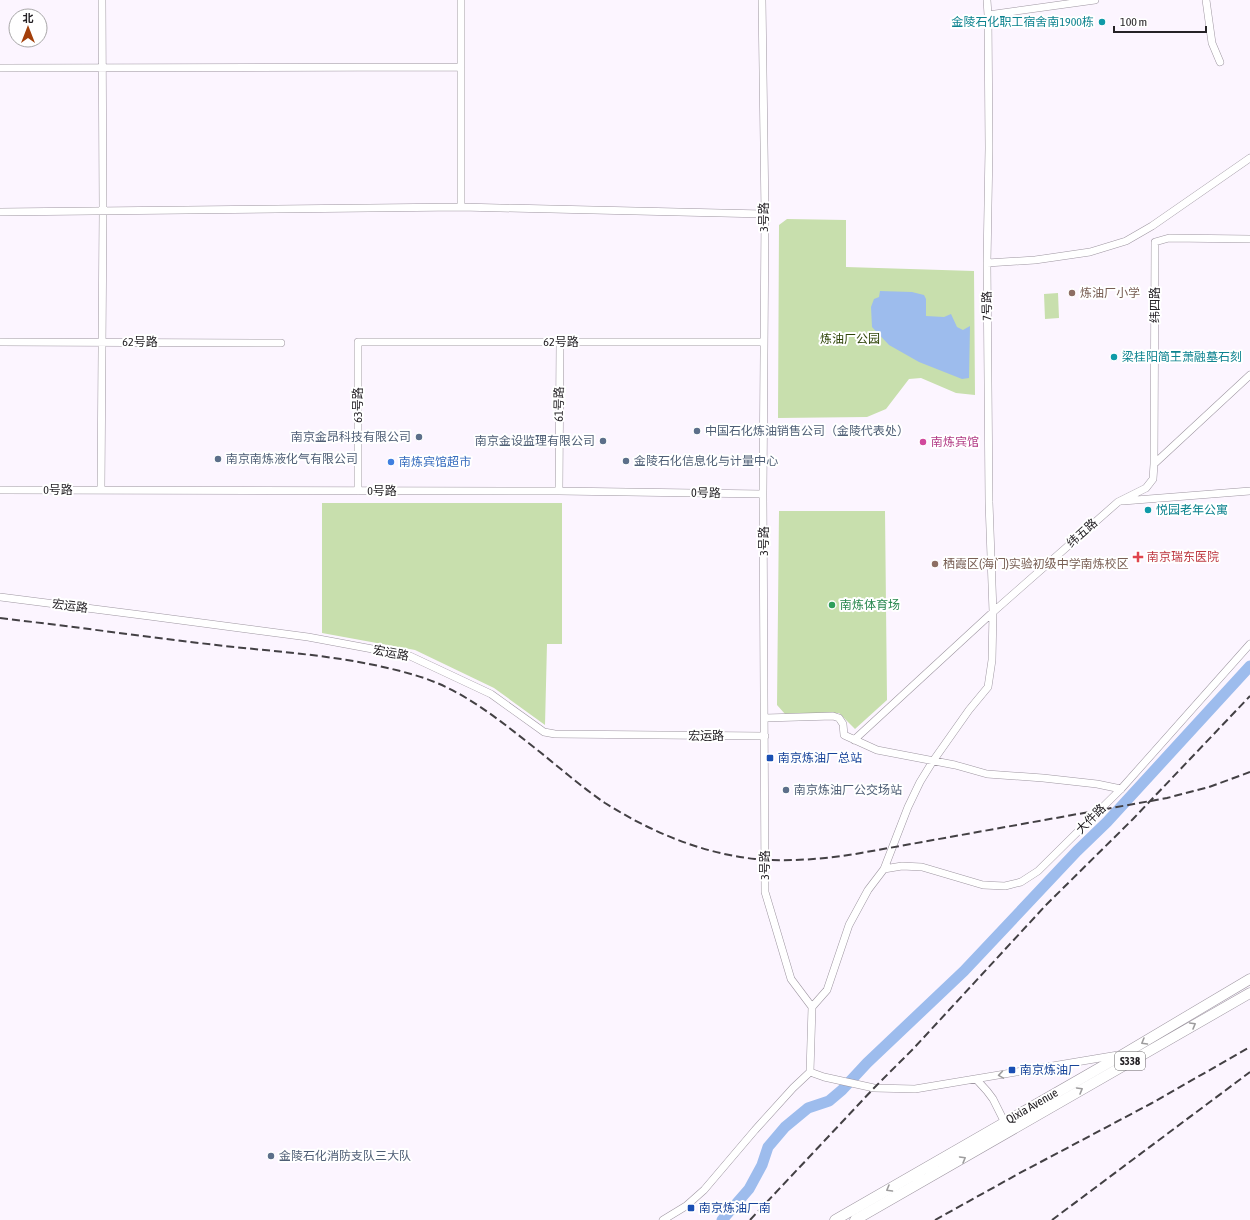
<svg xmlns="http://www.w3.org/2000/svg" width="1250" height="1220" font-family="'Asap Condensed','Noto Sans SC',sans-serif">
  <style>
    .green { fill: #c8dfad }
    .water { fill: #9dbced }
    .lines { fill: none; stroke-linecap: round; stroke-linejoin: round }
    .river { stroke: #9dbced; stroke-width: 11 }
    .street-casing { stroke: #9e96a1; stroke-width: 8 }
    .primary-casing { stroke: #9e96a1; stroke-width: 11 }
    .street { stroke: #fff; stroke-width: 7 }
    .primary { stroke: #fff; stroke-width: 10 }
    .rail { stroke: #434044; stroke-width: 2; stroke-dasharray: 8 4; stroke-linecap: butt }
    .oneway { stroke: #9d9c9d }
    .culture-dot { fill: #0f9aa8; stroke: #fff; stroke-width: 1.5 }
    .education-dot { fill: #8d6e63; stroke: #fff; stroke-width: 1.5 }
    .service-dot { fill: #5c6f8a; stroke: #fff; stroke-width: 1.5 }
    .hotel-dot { fill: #d1479c; stroke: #fff; stroke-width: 1.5 }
    .shop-dot { fill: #3f7fe0; stroke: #fff; stroke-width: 1.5 }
    .health-dot { fill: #e0444e; stroke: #fff; stroke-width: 1.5 }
    .leisure-dot { fill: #2e9e5b; stroke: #fff; stroke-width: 1.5 }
    .transit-dot { fill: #1a4fb4; stroke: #fff; stroke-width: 1.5 }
    .labels { text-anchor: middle; stroke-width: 4; stroke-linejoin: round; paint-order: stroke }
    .shield { fill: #fff; stroke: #666467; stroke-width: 1 }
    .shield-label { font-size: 11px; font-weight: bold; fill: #252226 }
    .culture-label { font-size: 12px; fill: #0d838f; stroke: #fff; text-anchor: start }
    .street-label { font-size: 12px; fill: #252226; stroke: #fff }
    .education-label { font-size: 12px; fill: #785e54; stroke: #fff; text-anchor: start }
    .park-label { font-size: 12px; fill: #2f4408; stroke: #fff }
    .service-label { font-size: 12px; fill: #4e5e75; stroke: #fff; text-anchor: start }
    .hotel-label { font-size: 12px; fill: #b23c85; stroke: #fff; text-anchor: start }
    .shop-label { font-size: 12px; fill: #366cbe; stroke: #fff; text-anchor: start }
    .health-label { font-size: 12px; fill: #be3a42; stroke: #fff; text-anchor: start }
    .leisure-label { font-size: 12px; fill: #27864d; stroke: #fff; text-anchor: start }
    .transit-label { font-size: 12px; fill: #164399; stroke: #fff; text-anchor: start }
  </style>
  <rect width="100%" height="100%" fill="#fcf5ff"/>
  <path class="green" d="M787,219L846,220V267L974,271L975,395L956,393L921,378L909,379L886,409L867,417L778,418L779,225Z
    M1058,293L1059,318L1045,319L1044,294Z
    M322,503H562V644H547L545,725L494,688L415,650L322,633Z
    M779,511H885L887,700L855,729L839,713L785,714L777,705Z"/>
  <path class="water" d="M880,291L912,292L924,295L926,299V316L944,317L951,314L957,327L963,330L970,326L969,378L962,379L919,362L889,345L872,327L871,307L874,299L879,297Z"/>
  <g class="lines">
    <path class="river" d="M722,1220L749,1189L762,1165L768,1147L785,1127L808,1108L829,1101L842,1090L867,1063L964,971L1077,851L1107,822L1250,666"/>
    <g class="street-casing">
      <path id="street" d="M762,0L765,214L763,494L765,892L774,922L791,979L812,1007L810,1072
        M1206,0L1212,43L1220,62
        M988,15L1095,0
        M0,68L461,67
        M461,207V0
        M0,212L461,207L765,214
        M987,263L1035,260L1090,252L1126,241L1152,226L1250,158
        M0,342L281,343
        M1154,464L1155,242L1169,238L1250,239
        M0,490L559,491L763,494
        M101,490L103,211L102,0
        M358,491V342H764
        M559,491L560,342
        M1123,501L1250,491
        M0,597L149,616L308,637L410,656L491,694L544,732L555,734L765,736
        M765,718L833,716L839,718L843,724L844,735L877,750L955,765L987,774L1043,778L1097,784L1121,789
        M854,740L993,612L1118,502L1146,488L1153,479L1154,464L1250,375
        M884,869L902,866L922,867L983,885L1005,886L1021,882L1038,871L1121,789L1250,644
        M812,1007L827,990L849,925L868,890L884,869L908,807L920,782L933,761L969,710L988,687L992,660L993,612L989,502L987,263L989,148L988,15L987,0
        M810,1072L824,1077L874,1088L915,1089L1118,1055
        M976,1079L987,1091L993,1099L1006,1125
        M663,1220L686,1206L704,1190L755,1130L793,1088L810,1072"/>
    </g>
    <g class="primary-casing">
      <path id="primary" d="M835,1220L1122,1055L1250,979
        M855,1220L1250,993"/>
    </g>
    <use href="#street" class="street"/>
    <use href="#primary" class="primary"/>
    <path class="rail" d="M0,618C75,627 149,637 224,646C291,653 359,657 424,678C468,693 504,724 540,752C561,769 583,788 605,803C651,832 701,853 755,859C790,862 826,859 861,853L1167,798L1209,787L1250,772
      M750,1220L874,1088L914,1048L1046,905L1133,819L1250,696
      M935,1220L1018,1174L1152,1103L1250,1047
      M1052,1220L1250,1072"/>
  </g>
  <defs><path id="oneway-chevron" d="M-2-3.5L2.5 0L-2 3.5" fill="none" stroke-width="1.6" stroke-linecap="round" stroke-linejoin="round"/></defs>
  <g class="oneway">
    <use href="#oneway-chevron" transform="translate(1193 1025) rotate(-30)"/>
    <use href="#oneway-chevron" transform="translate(1144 1042) rotate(150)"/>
    <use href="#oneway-chevron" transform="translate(1001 1075) rotate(171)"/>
    <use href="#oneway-chevron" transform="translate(1080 1090) rotate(-30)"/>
    <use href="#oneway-chevron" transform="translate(963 1159) rotate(-30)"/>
    <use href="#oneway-chevron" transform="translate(889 1189) rotate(150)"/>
  </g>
  <g class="culture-dot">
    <circle cx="1102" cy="22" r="4"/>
    <circle cx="1114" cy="357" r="4"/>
    <circle cx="1148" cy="510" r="4"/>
  </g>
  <g class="education-dot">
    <circle cx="1072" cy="293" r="4"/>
    <circle cx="935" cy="564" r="4"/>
  </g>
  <g class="service-dot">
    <circle cx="697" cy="431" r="4"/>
    <circle cx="419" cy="437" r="4"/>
    <circle cx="603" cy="441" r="4"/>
    <circle cx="218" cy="459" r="4"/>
    <circle cx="626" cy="461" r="4"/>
    <circle cx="786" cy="790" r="4"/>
    <circle cx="271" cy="1156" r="4"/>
  </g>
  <circle class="hotel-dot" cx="923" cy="442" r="4"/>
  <circle class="shop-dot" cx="391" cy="462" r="4"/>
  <path class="health-dot" d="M1136 551h4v4h4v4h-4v4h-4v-4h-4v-4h4z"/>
  <circle class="leisure-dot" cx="832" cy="605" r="4"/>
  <g class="transit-dot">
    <rect x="766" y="754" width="8" height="8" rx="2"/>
    <rect x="1008" y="1066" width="8" height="8" rx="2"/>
    <rect x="687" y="1204" width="8" height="8" rx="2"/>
  </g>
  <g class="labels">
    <rect class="shield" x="1115" y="1052" width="30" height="18" rx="3"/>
    <g class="shield-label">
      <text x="1130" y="1065">S338</text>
    </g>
    <g class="culture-label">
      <text x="1094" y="26" text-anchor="end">金陵石化职工宿舍南1900栋</text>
      <text x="1122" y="361">梁桂阳简王萧融墓石刻</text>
      <text x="1156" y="514">悦园老年公寓</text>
    </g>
    <g class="street-label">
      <text transform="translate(764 217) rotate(-90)" y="4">3号路</text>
      <text transform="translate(1155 305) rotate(-90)" y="4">纬四路</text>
      <text transform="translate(987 306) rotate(-91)" y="4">7号路</text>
      <text x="140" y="346">62号路</text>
      <text x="561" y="346">62号路</text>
      <text transform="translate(559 404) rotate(-89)" y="4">61号路</text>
      <text transform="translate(358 405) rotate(-90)" y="4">63号路</text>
      <text x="58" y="494">0号路</text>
      <text x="382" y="495">0号路</text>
      <text transform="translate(706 493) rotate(1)" y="4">0号路</text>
      <text transform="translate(1082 533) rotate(-42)" y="4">纬五路</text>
      <text transform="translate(764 541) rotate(-90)" y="4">3号路</text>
      <text transform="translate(70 606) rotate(7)" y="4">宏运路</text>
      <text transform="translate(391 653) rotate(11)" y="4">宏运路</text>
      <text x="706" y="740">宏运路</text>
      <text transform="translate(1091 819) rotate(-45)" y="4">大件路</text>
      <text transform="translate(765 865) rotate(-90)" y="4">3号路</text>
      <text transform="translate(1032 1106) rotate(-30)" y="4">Qixia Avenue</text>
    </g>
    <g class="education-label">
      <text x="1080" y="297">炼油厂小学</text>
      <text x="943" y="568">栖霞区(海门)实验初级中学南炼校区</text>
    </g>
    <g class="park-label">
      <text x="850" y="343">炼油厂公园</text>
    </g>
    <g class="service-label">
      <text x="705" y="435">中国石化炼油销售公司（金陵代表处）</text>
      <text x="411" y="441" text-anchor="end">南京金昂科技有限公司</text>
      <text x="595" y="445" text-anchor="end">南京金设监理有限公司</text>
      <text x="226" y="463">南京南炼液化气有限公司</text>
      <text x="634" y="465">金陵石化信息化与计量中心</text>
      <text x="794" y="794">南京炼油厂公交场站</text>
      <text x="279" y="1160">金陵石化消防支队三大队</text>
    </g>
    <g class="hotel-label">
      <text x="931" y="446">南炼宾馆</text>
    </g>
    <g class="shop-label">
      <text x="399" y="466">南炼宾馆超市</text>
    </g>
    <g class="health-label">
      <text x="1147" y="561">南京瑞东医院</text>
    </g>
    <g class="leisure-label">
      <text x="840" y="609">南炼体育场</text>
    </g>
    <g class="transit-label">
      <text x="778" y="762">南京炼油厂总站</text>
      <text x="1020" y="1074">南京炼油厂</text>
      <text x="699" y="1212">南京炼油厂南</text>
    </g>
  </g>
  <g transform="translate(28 28)"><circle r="19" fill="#ffffff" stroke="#a8a7a8"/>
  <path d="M0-3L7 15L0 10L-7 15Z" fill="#a33f0a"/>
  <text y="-6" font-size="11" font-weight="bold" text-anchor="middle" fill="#252226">北</text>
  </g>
  <path d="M1114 26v6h92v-6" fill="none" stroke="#252226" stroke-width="2"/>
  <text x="1120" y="26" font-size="12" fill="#252226" stroke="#ffffff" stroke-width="3" paint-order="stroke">100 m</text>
</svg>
